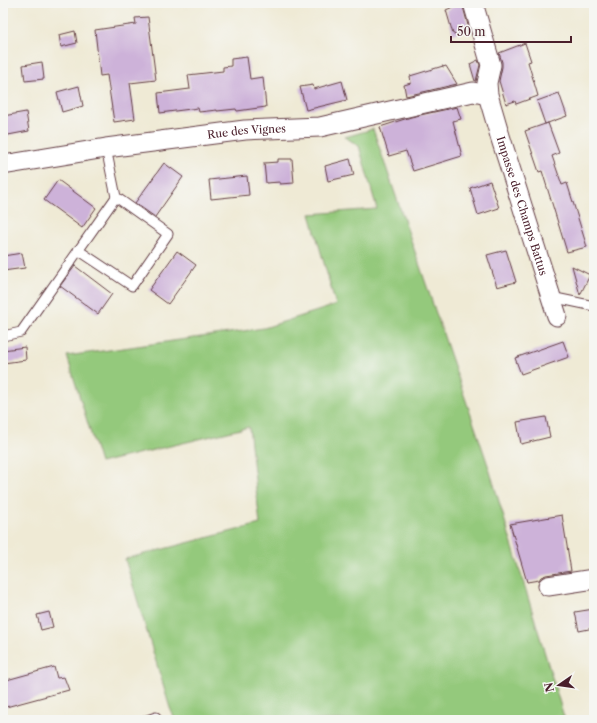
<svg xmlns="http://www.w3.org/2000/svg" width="597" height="723" font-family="'Libre Caslon Text',serif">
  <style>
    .green { fill: #94c97b; stroke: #6f7453 }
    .building { fill: #cdb2d9 }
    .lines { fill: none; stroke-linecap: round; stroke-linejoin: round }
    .service-casing { stroke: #633d44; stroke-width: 11 }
    .minor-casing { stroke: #633d44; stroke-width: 21 }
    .service { stroke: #fff; stroke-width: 9 }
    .minor { stroke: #fff; stroke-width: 19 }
    .labels { text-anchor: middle; stroke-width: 3; stroke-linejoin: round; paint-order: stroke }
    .street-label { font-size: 11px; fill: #4a1f2b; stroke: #f6f6f2 }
  </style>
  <rect width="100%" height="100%" fill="#f6f6f2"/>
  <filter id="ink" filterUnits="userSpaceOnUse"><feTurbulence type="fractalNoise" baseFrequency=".025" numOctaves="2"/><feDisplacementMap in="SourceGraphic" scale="8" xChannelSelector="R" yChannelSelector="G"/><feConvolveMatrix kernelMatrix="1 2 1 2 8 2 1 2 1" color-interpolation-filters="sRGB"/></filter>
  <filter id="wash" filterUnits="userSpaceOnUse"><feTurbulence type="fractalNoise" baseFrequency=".012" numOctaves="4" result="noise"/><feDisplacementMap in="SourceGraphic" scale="16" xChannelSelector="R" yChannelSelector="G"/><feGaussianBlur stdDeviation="0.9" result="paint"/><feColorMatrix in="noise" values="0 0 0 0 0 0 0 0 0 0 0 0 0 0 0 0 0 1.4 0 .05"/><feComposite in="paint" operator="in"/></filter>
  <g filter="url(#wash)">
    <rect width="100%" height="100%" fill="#efead5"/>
    <path class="green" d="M373,129L488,465L565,720H175L170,708L125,559L260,524L249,427L100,463L67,356L264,328L336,305L310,214L377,209L359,146L345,137Z"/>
    <g id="blocks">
      <path class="building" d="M462,3L469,29L453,34L446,10Z
        M148,17L156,80L130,83L135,119L114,122L107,75L100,76L95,30L136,24L135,18Z
        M75,31L77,43L61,47L59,35Z
        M525,43L531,61L528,62L538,96L516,104L515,101L506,104L499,81L502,67V62L499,53Z
        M247,57L250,79L263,77L266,107L237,111L236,109L217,111V110L199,112L198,108L160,113L158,93L190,89L188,75L223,71V67L231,66V59Z
        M478,60L480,65L476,81H475L470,64Z
        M42,62L44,79L25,81L23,65Z
        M443,66V67L446,66L457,84L406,96L404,85L411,83L410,76Z
        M342,81L347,100L306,110L300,87L313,85L314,89Z
        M79,86L83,106L62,112L57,92Z
        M559,93L567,116L545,124L537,101Z
        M457,107L461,119L453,121L462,156L413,171L406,151L389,156L380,127L411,117Z
        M26,112L29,131L3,136V116Z
        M548,123L559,153L552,156L562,185L567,183L587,247L567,252L542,171L539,172L525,131Z
        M278,159H292L294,183L280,184V182L266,183L264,163L278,162Z
        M350,159L354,175L328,181L325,166Z
        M164,163L183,177L155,217L135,203Z
        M247,176L249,195L211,199L209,180Z
        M58,180L96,208L82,228L44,200Z
        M490,181L499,208L478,215L470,188Z
        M506,250L516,282L497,287L487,255Z
        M177,251L196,265L168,304L149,290Z
        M22,253L25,268L3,271V256Z
        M75,266L112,294L98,314L60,286Z
        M572,266L590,275L580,295Z
        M563,341L569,357L521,374L515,358Z
        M25,347L26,360L3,363V350Z
        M546,417L550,437L521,444L517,422Z
        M562,515L571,571L546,575L541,577L539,580L527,582L510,524Z
        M594,609V628L579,631L575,612Z
        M49,612L53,627L41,630L37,615Z
        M54,667L57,678L64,677L69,690L6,707L3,695V681Z"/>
    </g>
  </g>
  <g filter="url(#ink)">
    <use href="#blocks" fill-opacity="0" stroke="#633d44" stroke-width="1"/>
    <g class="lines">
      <g class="service-casing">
        <path id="service" d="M106,148L116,197
          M551,297L594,306
          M3,336L21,332L116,197L168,234L132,286L78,250
          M147,720L156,717"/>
      </g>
      <g class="minor-casing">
        <g id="minor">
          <path id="s1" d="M473,3L491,65L487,83L488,95L500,136L557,316"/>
          <path id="s2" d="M3,165L106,148L245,130L320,127L473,92L488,95"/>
          <path d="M548,586L594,579"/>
        </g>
      </g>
      <use href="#service" class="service"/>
      <use href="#minor" class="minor"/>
    </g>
  </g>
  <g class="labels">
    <g class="street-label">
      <text dy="4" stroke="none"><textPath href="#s2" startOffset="246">Rue des Vignes</textPath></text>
      <text dy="4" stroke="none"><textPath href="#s1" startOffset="211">Impasse des Champs Battus</textPath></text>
    </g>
  </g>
  <rect width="597" height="723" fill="none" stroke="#f6f6f2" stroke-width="16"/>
  <g transform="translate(559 685) rotate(257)" stroke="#f6f6f2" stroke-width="3" paint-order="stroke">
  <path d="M0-3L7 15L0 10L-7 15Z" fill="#4a1f2b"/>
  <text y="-6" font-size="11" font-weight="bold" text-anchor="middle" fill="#4a1f2b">N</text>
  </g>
  <path d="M451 36v6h120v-6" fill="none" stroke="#4a1f2b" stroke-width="2"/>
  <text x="457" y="36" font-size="12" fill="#4a1f2b" stroke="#f6f6f2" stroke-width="3" paint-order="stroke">50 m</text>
</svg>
